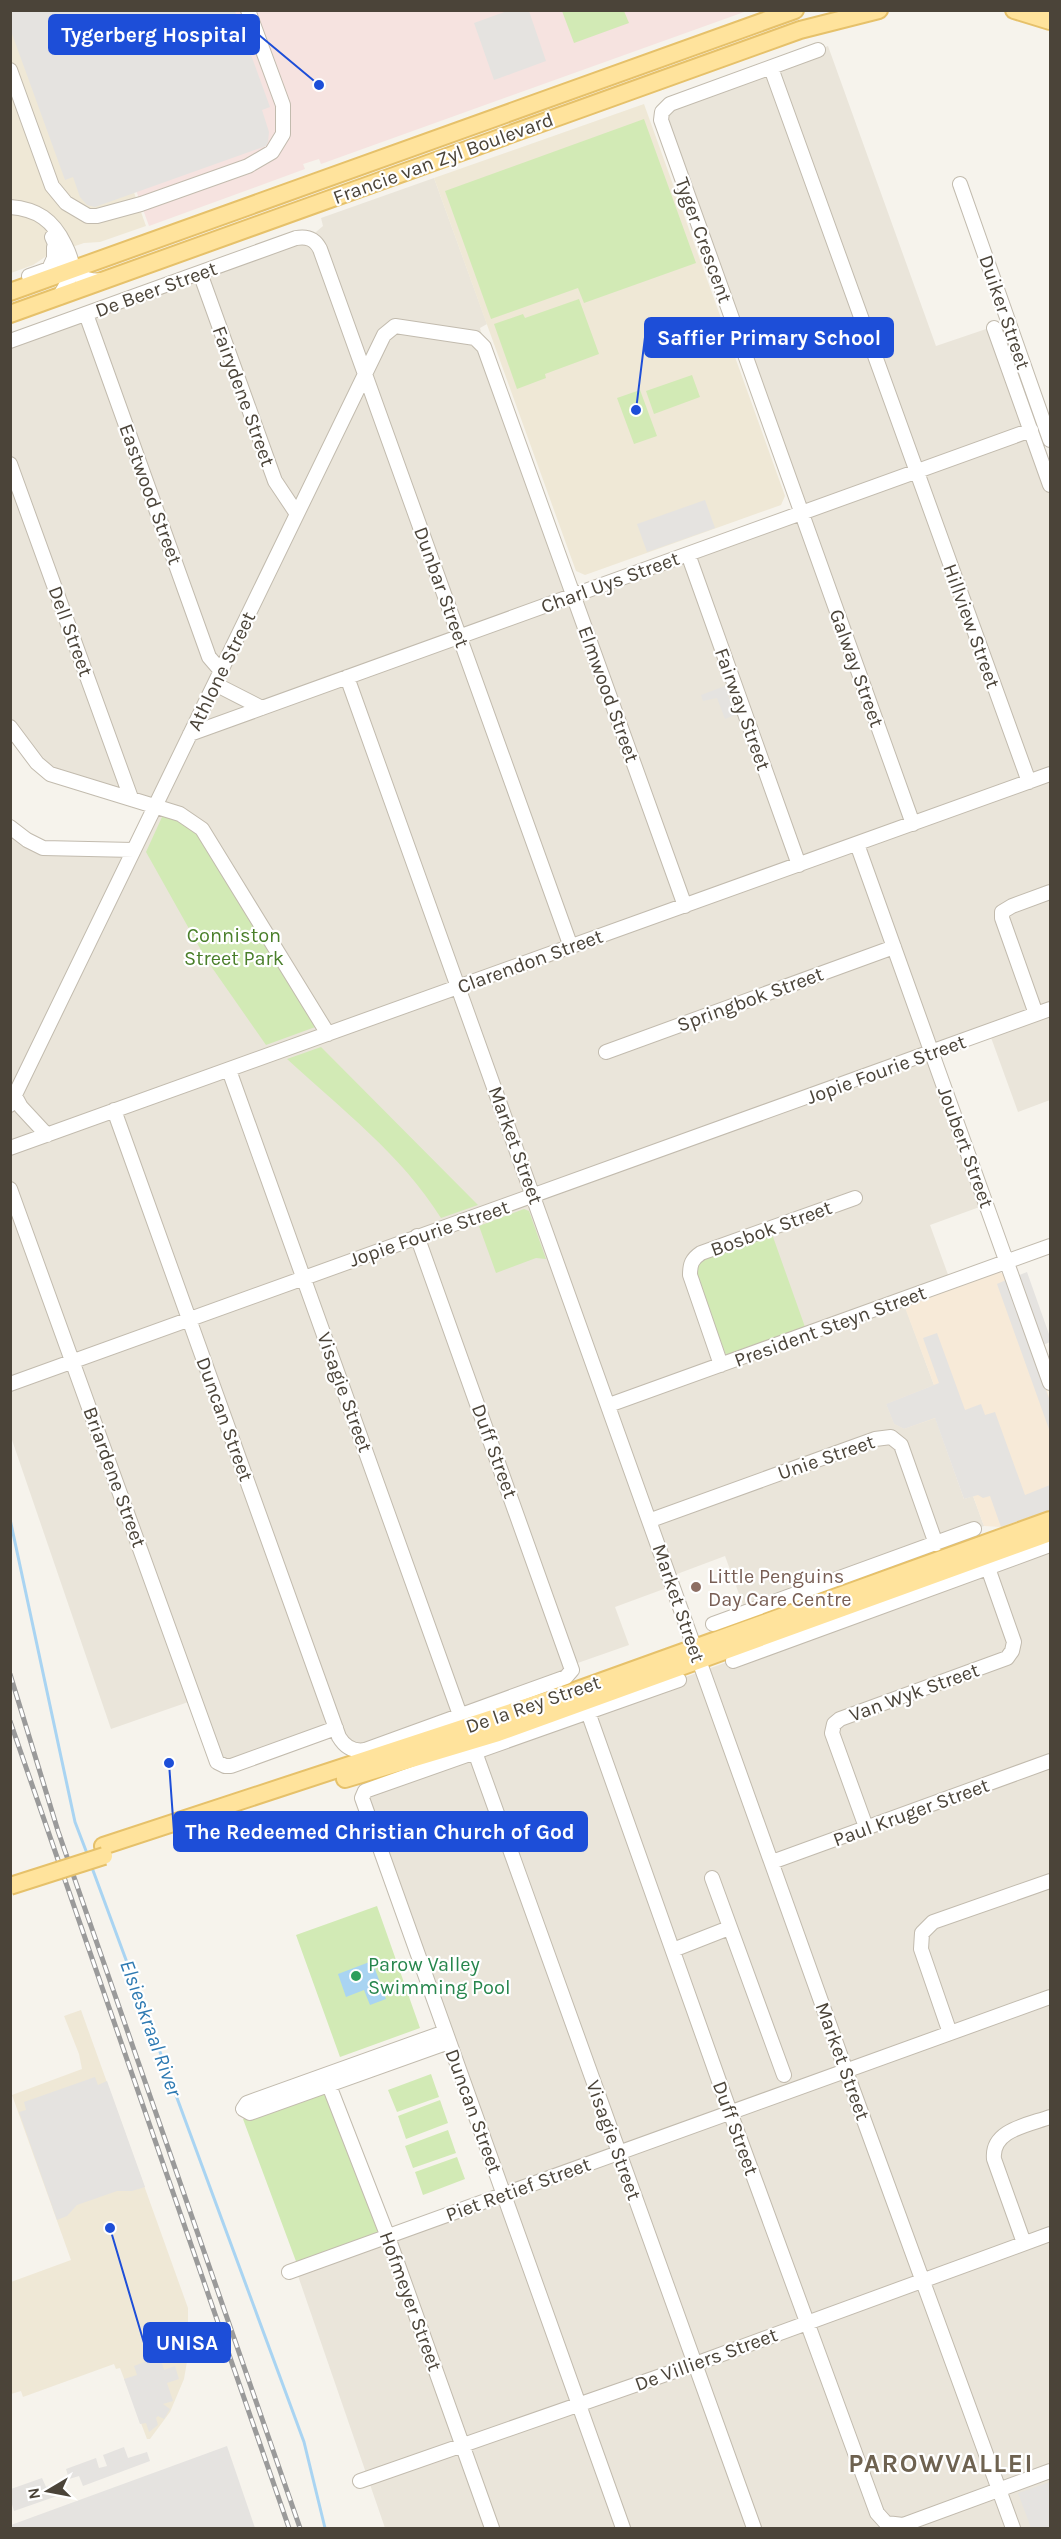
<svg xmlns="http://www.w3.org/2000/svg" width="1061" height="2539" font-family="Karla,sans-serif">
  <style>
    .residential { fill: #eae5da }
    .commercial { fill: #f7ead8 }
    .education { fill: #efe8d6 }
    .medical { fill: #f6e3e0 }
    .green { fill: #d2eab5 }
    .parking { fill: #e5e3e0 }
    .water { fill: #a9d4f2 }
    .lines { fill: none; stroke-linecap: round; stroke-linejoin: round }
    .stream { stroke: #a9d4f2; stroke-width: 3 }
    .minor-casing { stroke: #c2bbae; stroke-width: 16 }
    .major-casing { stroke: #e6c16a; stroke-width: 20 }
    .minor { stroke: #fff; stroke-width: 14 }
    .major { stroke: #ffe39c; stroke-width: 16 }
    .rail-casing { stroke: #9a9a9a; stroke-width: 5 }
    .rail { stroke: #fff; stroke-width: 3; stroke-dasharray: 9; stroke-linecap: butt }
    .major-bridge-casing { stroke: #e6c16a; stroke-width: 20; stroke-linecap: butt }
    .major-bridge { stroke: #ffe39c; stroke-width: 16 }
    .education-dot { fill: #8d6e63; stroke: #fff; stroke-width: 2 }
    .leisure-dot { fill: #2e9e5b; stroke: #fff; stroke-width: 2 }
    .labels { text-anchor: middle; stroke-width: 4.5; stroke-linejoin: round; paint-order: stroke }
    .street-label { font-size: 20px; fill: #4b4439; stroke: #fff }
    .park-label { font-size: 20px; fill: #4a7f2a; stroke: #fff }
    .education-label { font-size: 20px; fill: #785e54; stroke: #fff; text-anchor: start }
    .leisure-label { font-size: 20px; fill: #27864d; stroke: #fff; text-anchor: start }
    .water-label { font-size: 21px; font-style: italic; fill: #2e7ab2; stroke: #fff }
    .district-label { font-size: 26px; font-weight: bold; letter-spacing: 1.5px; fill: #6e6250; stroke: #fff }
    .leader { fill: none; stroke: #1d4ed8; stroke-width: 2 }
    .callout-dot { fill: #1d4ed8; stroke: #fff; stroke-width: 2 }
    .callout { fill: #1d4ed8; stroke: #1d4ed8; stroke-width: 2 }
    .callout-label { font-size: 21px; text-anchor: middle; font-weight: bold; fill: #fff }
  </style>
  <rect width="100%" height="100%" fill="#f6f3ec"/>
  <path class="residential" d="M828,46L936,346L995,326L1050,482V1100L1018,1112L989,1032L931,1054L985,1205L930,1225L951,1283L903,1301L934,1385L935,1417L964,1499L973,1496L984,1526L746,1613L725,1556L669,1577L672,1586L615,1607L629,1645L572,1665V1670L359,1751L336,1729L224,1766L194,1700L111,1729L11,1437L10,827L35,845L133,851L154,807L59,778L11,728V340L309,238L323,226L321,218L434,178L487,324L480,328L485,347L574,593L800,512L662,124L670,103Z
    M1050,1546V2528H385L296,2270L505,2195L366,1792Z"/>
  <path class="commercial" d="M998,1271L1007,1276L1050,1399V1510L1001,1527L984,1526L973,1496L964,1499L936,1418L904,1429L894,1424L886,1404L934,1385L904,1305Z"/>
  <path class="education" d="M11,11H69L146,226L100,242L84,243L48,255L33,265L11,273Z
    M644,104L785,496L781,505L585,575L576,571L434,178Z
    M81,2010L188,2308V2356L184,2379L170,2412L150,2439H147L120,2368L116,2369L114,2364L23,2397L21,2391L11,2394V2282L71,2260L12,2095L82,2069L79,2054L64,2016Z"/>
  <path class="medical" d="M71,11H747L321,164L319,159L303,164L305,169L149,226Z"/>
  <path class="green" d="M562,11H624L629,23L574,43Z
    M644,119L696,263L584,303L578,288L491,319L445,191Z
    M579,299L599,354L545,374L546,378L517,389L494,324L523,314L525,318Z
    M692,375L700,397L654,414L646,391Z
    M640,390L657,436L634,444L617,398Z
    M168,816L178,819L196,830L318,1026L266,1045L206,959L146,852L162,817Z
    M321,1047L478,1205L441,1218C402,1155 341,1109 287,1059Z
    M524,1209L529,1211L546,1259L536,1258L496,1273L479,1226Z
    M772,1234L805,1327L733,1352L731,1355H726L695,1276L697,1263L702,1259Z
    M377,1906L420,2028L340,2057L296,1935Z
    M431,2074L439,2097L397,2112L388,2090Z
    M320,2091H325L381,2234L297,2264L243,2119Z
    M440,2100L448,2123L406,2139L398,2116Z
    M448,2130L456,2153L413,2168L405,2146Z
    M457,2157L465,2179L423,2195L415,2172Z"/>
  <path class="parking" d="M11,10L235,11L270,107L262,110L269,132L268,142L266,146L95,207L87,205L80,197L73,177L65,180L11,31Z
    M510,10L529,11L546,61L494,80L474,23Z
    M705,500L715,528L647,552L637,524Z
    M725,686L735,715L725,719L717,698L703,701L701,695Z
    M1027,1272L1050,1337V1342L1043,1345L1017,1276Z
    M1006,1280L1050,1401V1432L997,1284Z
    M937,1333L965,1410L981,1404L985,1415L995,1412L1025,1495L1050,1485V1510L1001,1527L990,1496L983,1498L978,1495L964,1499L935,1418L904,1429L894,1424L886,1404L939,1383L923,1338Z
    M95,2077L98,2085L107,2081L145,2187L132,2191H117L77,2205L67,2216L57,2220L19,2112L26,2110L24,2102Z
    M160,2356L164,2370L175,2366L179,2379L167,2383L173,2401L163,2404L170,2409L164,2419L158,2416L156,2418L158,2425L149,2432L146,2423L140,2424L124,2379L137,2375L134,2366Z
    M227,2446L255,2528H11V2525Z
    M124,2447L128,2458L147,2452L150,2461L83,2486L79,2476L69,2479L66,2469L96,2458L99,2468L107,2466L103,2455Z
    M42,2478L46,2487L56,2483L60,2495L14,2511L11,2501V2489Z
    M1050,2482V2528H1031L1018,2493Z"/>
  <path class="water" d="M372,1961L386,1999L370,2005L364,1990L346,1997L338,1974Z"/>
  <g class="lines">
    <path class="stream" d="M10,1519L75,1822L88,1856
      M91,1865L304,2442L325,2528"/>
    <g class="minor-casing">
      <path id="minor" d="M818,50L670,104L662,112L661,120L913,824
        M771,68L1029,782
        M10,70L52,186L66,203L88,216H97L141,204L248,166L272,152L283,134V105L248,10
        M960,184L1050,440
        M10,207C37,209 53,220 65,245C68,251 72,259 72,267C71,278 65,288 59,297
        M52,237C56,244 56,252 61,259C69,272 87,283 102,280
        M200,273L275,481L297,514
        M29,276L49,269L54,258V247
        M86,314L209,657L221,671
        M994,328L1050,485
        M10,341L296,238C307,236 315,239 320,249L571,947
        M10,464L131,798
        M688,554L799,865
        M347,677L846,2071L1013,2528
        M215,684L262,708
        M10,727L37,763L50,774L180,814L202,829L328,1034
        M190,734L1031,430
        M10,827L27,840L43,848L134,850
        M857,844L1050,1383
        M1036,1014L1002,918V912L1012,906L1050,892
        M606,1052L894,947
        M229,1070L460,1715
        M15,1096L21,1107L47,1135
        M10,1105L384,335L395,326L475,338L484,347L685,906
        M114,1110L339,1737C345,1747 353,1752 365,1750L566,1677L572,1670L417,1236
        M10,1148L1050,774
        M10,1189L217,1762L225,1766H231L336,1728
        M721,1365L690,1275C690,1264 692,1259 701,1253L855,1198
        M10,1384L1050,1009
        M609,1405L1050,1246
        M651,1520L875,1439L891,1437L901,1445L936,1544
        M713,1624L974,1529
        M733,1661L1050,1545
        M588,1712L730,2112L877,2513L886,2523L903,2525L1050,2471
        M475,1752L754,2528
        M866,1827L832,1733L834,1724L840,1719L1007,1658L1012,1651L1014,1642L988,1568
        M772,1862L1050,1761
        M712,1878L784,2075
        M673,1950L729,1928
        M445,2032L247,2103L243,2109L250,2113L449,2042
        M950,2033L921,1949L922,1933L933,1922L1050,1881
        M325,2075L388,2237L492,2528
        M1024,2243L994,2159C991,2130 1028,2125 1050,2117
        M289,2272L1050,1997
        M360,2481L695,2364L1050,2234
        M623,2528L362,1798L365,1791L679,1680"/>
    </g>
    <g class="major-casing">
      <path id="major" d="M1014,10L1050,21
        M10,292L795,10
        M10,314L800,30L879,10
        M345,1779L498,1733L1050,1533
        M103,1846L572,1692L1050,1520"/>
    </g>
    <use href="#minor" class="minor"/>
    <use href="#major" class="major"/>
    <g class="rail-casing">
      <path id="rail" d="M10,1674L58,1831L300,2528
        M10,1721L289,2528"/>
    </g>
    <use href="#rail" class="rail"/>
    <g class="major-bridge-casing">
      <path id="major-bridge" d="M10,1886L104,1856"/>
    </g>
    <use href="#major-bridge" class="major-bridge"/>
  </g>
  <circle class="education-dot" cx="696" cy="1587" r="6"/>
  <circle class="leisure-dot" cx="356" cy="1976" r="6"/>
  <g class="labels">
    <g class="street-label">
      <text transform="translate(443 158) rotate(-20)" y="7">Francie van Zyl Boulevard</text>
      <text transform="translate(704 240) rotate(70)" y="7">Tyger Crescent</text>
      <text transform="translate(156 289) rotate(-20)" y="7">De Beer Street</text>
      <text transform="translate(1005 312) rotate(71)" y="7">Duiker Street</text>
      <text transform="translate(244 396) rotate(70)" y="7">Fairydene Street</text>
      <text transform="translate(151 494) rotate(70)" y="7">Eastwood Street</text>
      <text transform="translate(610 582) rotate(-20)" y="7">Charl Uys Street</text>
      <text transform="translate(442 587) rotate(70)" y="7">Dunbar Street</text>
      <text transform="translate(972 626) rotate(70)" y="7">Hillview Street</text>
      <text transform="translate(71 631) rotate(70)" y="7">Dell Street</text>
      <text transform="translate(857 668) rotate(70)" y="7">Galway Street</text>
      <text transform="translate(221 671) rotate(-64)" y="7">Athlone Street</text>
      <text transform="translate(609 694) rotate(70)" y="7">Elmwood Street</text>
      <text transform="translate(743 709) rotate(70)" y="7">Fairway Street</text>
      <text transform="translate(530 961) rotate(-20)" y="7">Clarendon Street</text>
      <text transform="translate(750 999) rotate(-20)" y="7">Springbok Street</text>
      <text transform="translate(886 1069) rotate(-20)" y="7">Jopie Fourie Street</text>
      <text transform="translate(516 1145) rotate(70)" y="7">Market Street</text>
      <text transform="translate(966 1147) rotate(70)" y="7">Joubert Street</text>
      <text transform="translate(771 1228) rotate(-20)" y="7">Bosbok Street</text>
      <text transform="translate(429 1233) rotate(-19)" y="7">Jopie Fourie Street</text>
      <text transform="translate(830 1326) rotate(-20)" y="7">President Steyn Street</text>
      <text transform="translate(345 1392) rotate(70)" y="7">Visagie Street</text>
      <text transform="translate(225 1419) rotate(70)" y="7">Duncan Street</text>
      <text transform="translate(495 1451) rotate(70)" y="7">Duff Street</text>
      <text transform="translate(826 1457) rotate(-19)" y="7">Unie Street</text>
      <text transform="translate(115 1477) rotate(70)" y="7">Briardene Street</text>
      <text transform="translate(679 1603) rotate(71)" y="7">Market Street</text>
      <text transform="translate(914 1692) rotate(-20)" y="7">Van Wyk Street</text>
      <text transform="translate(533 1704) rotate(-19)" y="7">De la Rey Street</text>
      <text transform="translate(911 1812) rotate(-20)" y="7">Paul Kruger Street</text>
      <text transform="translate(843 2061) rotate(70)" y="7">Market Street</text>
      <text transform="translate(474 2111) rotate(70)" y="7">Duncan Street</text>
      <text transform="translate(736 2128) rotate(70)" y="7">Duff Street</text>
      <text transform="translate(614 2140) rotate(70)" y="7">Visagie Street</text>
      <text transform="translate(518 2189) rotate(-20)" y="7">Piet Retief Street</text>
      <text transform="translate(411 2301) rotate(70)" y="7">Hofmeyer Street</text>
      <text transform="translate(706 2359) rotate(-20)" y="7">De Villiers Street</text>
    </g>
    <g class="park-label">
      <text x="234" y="942">Conniston<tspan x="234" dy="23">Street Park</tspan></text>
    </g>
    <g class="education-label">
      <text x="708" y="1583">Little Penguins<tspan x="708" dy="23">Day Care Centre</tspan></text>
    </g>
    <g class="leisure-label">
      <text x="368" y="1971">Parow Valley<tspan x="368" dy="23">Swimming Pool</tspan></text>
    </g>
    <g class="water-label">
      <text transform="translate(151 2028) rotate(70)" y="7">Elsieskraal River</text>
    </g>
    <g class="district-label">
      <text x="941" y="2472">PAROWVALLEI</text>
    </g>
  </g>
  <path class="leader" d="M319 85L259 35M636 410L645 337M169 1763L174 1832M110 2228L144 2343"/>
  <g class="callout-dot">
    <circle cx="319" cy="85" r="6"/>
    <circle cx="636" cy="410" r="6"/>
    <circle cx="169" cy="1763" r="6"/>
    <circle cx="110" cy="2228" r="6"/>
  </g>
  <g class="callout">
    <rect x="49" y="15" width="210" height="39" rx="6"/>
    <rect x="645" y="318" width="248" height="39" rx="6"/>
    <rect x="174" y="1812" width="413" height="39" rx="6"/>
    <rect x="144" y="2323" width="86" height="39" rx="6"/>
  </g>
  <g class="callout-label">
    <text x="154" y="42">Tygerberg Hospital</text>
    <text x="769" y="345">Saffier Primary School</text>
    <text x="380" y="1839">The Redeemed Christian Church of God</text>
    <text x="187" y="2350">UNISA</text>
  </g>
  <rect width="1061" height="2539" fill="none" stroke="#4b4439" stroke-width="24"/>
  <g transform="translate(48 2491) rotate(260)" stroke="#ffffff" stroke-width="4.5" paint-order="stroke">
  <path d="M0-4.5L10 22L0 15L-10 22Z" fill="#4b4439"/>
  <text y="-9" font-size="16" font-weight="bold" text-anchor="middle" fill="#4b4439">N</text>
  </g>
</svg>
